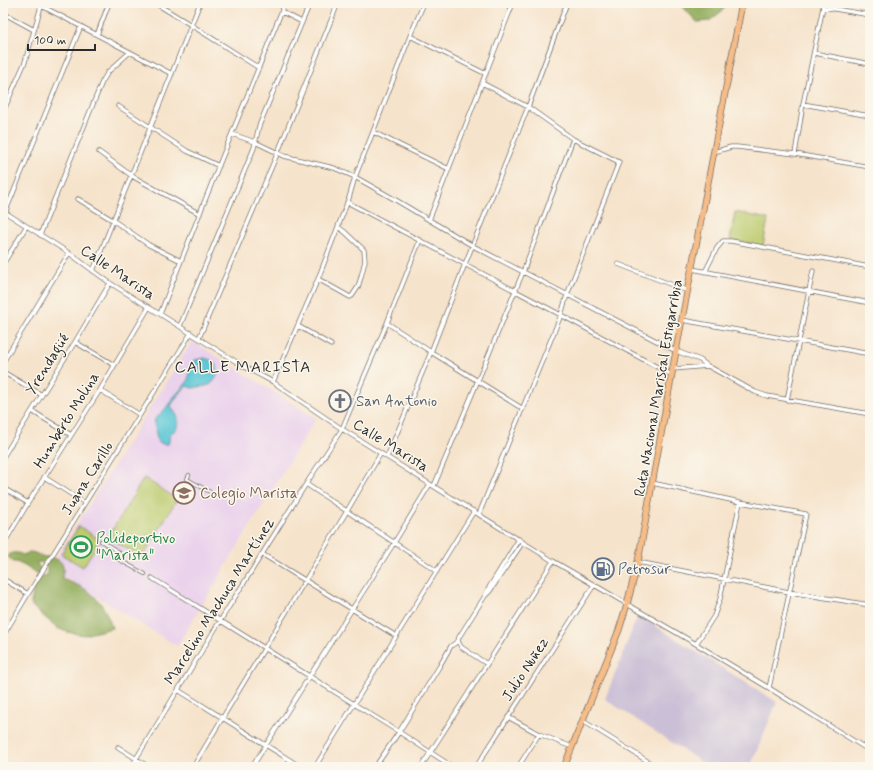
<svg xmlns="http://www.w3.org/2000/svg" width="873" height="770" font-family="Mynerve,sans-serif">
  <style>
    .built { fill: #ead1ec }
    .industrial { fill: #cabfd6 }
    .green { fill: #bccb6e; stroke: #747b4c }
    .forest { fill: #95af61; stroke: #606d46 }
    .water { fill: #5dc8d6; stroke: #447a80 }
    .lines { fill: none; stroke-linecap: round; stroke-linejoin: round }
    .pedestrian-casing { stroke: #726b63; stroke-width: 4 }
    .minor-casing { stroke: #726b63; stroke-width: 5 }
    .primary-casing { stroke: #726b63; stroke-width: 7 }
    .pedestrian { stroke: #fff; stroke-width: 2.5 }
    .minor { stroke: #fff; stroke-width: 3.5 }
    .primary { stroke: #f7bd88; stroke-width: 5.5 }
    .labels { text-anchor: middle; stroke-width: 3; stroke-linejoin: round; paint-order: stroke }
    .street-label { font-size: 15px; fill: #2b2b2b; stroke: #fbf7ec }
    .worship-label { font-size: 15px; fill: #5b616d; stroke: #fbf7ec; text-anchor: start }
    .education-label { font-size: 15px; fill: #785e54; stroke: #fbf7ec; text-anchor: start }
    .leisure-label { font-size: 15px; fill: #27864d; stroke: #fbf7ec; text-anchor: start }
    .service-label { font-size: 15px; fill: #4e5e75; stroke: #fbf7ec; text-anchor: start }
    .neighbourhood-label { font-size: 16px; letter-spacing: 1px; fill: #2b2b2b; stroke: #fbf7ec }
  </style>
  <rect width="100%" height="100%" fill="#fbf7ec"/>
  <filter id="ink" filterUnits="userSpaceOnUse"><feTurbulence type="fractalNoise" baseFrequency=".025" numOctaves="2"/><feDisplacementMap in="SourceGraphic" scale="8" xChannelSelector="R" yChannelSelector="G"/><feConvolveMatrix kernelMatrix="1 2 1 2 8 2 1 2 1" color-interpolation-filters="sRGB"/></filter>
  <filter id="wash" filterUnits="userSpaceOnUse"><feTurbulence type="fractalNoise" baseFrequency=".012" numOctaves="4" result="noise"/><feDisplacementMap in="SourceGraphic" scale="16" xChannelSelector="R" yChannelSelector="G"/><feGaussianBlur stdDeviation="0.9" result="paint"/><feColorMatrix in="noise" values="0 0 0 0 0 0 0 0 0 0 0 0 0 0 0 0 0 1.4 0 .05"/><feComposite in="paint" operator="in"/></filter>
  <g filter="url(#wash)">
    <rect width="100%" height="100%" fill="#f6e3cb"/>
    <path class="built" d="M192,341L316,418L177,646L50,568Z"/>
    <path class="industrial" d="M638,615L777,702L750,767H709L605,699Z"/>
    <path class="green" d="M735,212L768,219L763,246L730,240Z
      M144,478L177,499L142,558L108,537Z
      M79,526L100,540L83,567L61,554Z"/>
    <path class="forest" d="M676,3H723L725,8L710,21L697,22L684,8Z
      M29,552C34,552 37,554 41,556C49,558 60,557 63,566C64,571 62,574 62,579C69,582 77,584 83,588C99,597 107,611 112,628L84,635L67,632L57,628L33,607L31,603L34,587L42,577L47,576V568L41,562H38L37,564L40,568V572L37,573L32,571L25,566L16,562H13L9,558L8,555C10,554 14,552 17,553C23,553 22,558 29,552Z"/>
    <path class="water" d="M205,358C208,359 212,360 214,363C221,369 217,381 209,385C204,387 199,386 193,388L186,386L175,399L171,406C173,411 177,414 178,418C182,431 167,430 169,442L168,444H163L158,442L156,435V429L154,424L155,419L166,408L174,397L188,381L190,364L195,360Z"/>
  </g>
  <g filter="url(#ink)">
    <g class="lines">
      <g class="pedestrian-casing">
        <path id="pedestrian" d="M189,475L187,479L210,492
          M101,541L119,552L116,558L145,574"/>
      </g>
      <g class="minor-casing">
        <path id="minor" d="M36,3L172,74
          M155,3L191,25L259,68
          M823,7L870,15
          M282,12L302,22
          M3,13L34,30
          M97,35L109,3
          M410,36L486,74
          M814,53L870,64
          M803,104L870,116
          M118,106L187,151L219,166
          M3,112L25,62L42,3
          M373,132L449,169
          M232,134L255,142L284,156L292,158L334,168L355,177L394,199L473,246L676,351L700,360L708,366L755,392L767,396L870,414
          M99,152L132,176L200,214
          M714,152L731,147H737L795,154L870,167
          M795,154L803,104L823,7L821,3
          M78,199L114,221L149,245L181,261
          M347,202L561,315L672,375
          M3,211L69,253L110,283L243,366L273,382L342,429L553,561L696,644L769,688L870,751
          M5,213L81,26
          M429,220L513,3
          M40,235L102,82L108,72L130,52
          M3,264L26,227
          M618,264L688,291
          M692,269L870,303
          M93,271L200,3
          M705,272L717,248L723,241H731L870,267
          M318,279L350,297L352,296L358,287L361,277L365,261L364,250L345,232L338,227
          M160,314L217,170L285,3
          M682,320L870,354
          M387,323L431,352L523,409
          M180,326L254,148L259,126L310,3
          M298,326L331,345
          M199,338L278,152L338,3
          M75,342L114,365
          M3,362L69,253
          M673,369L708,366
          M3,372L42,395
          M273,382L318,279L349,198L355,177L373,132L410,36L424,3
          M100,390L140,415
          M787,400L813,271
          M32,411L71,435
          M3,457L75,342L110,283
          M387,457L431,352L465,264L528,107L567,3
          M44,477L85,503
          M652,483L740,502L806,514L769,688
          M306,484L437,571
          M434,486L523,272L573,139
          M3,488L28,503
          M479,514L561,315L567,295L619,162L573,139L528,107L482,83
          M519,539L488,589L485,596L490,591L523,542
          M3,545L28,503L100,390L149,307
          M262,554L396,636
          M638,562L789,592L870,605
          M152,578L399,732L453,767
          M3,579L28,594
          M485,596L459,637L458,641L461,647L487,664
          M3,636L28,594L191,333
          M696,644L714,616L720,599L740,502
          M178,690L301,767
          M508,717L539,734L572,747
          M583,721L657,767
          M118,747L149,767
          M131,767L220,621L306,484L342,429L387,323L420,240
          M193,767L347,511L381,453
          M252,767L394,543L430,484
          M315,767L474,511
          M375,767L399,732L439,667L451,646L458,641
          M421,767L553,561
          M476,767L594,585
          M518,767L539,734"/>
      </g>
      <g class="primary-casing">
        <path id="primary" d="M564,767L619,630L627,604L638,562L676,351L742,3"/>
      </g>
      <use href="#pedestrian" class="pedestrian"/>
      <use href="#minor" class="minor"/>
      <use href="#primary" class="primary"/>
    </g>
  </g>
  <defs>
    <g id="church-ring" transform="scale(1.15)"><circle r="9.5" fill="#fbf7ec" stroke="#6b7280" stroke-width="1.5"/><path d="M-1.2-6h2.4v3.5h3.3v2.4h-3.3V6h-2.4V-.1h-3.3v-2.4h3.3Z" fill="#6b7280"/></g>
    <g id="school-ring" transform="scale(1.15)"><circle r="9.5" fill="#fbf7ec" stroke="#8d6e63" stroke-width="1.5"/><path d="M0-5L7-2L0 1L-7-2ZM-4 1L0 2.5L4 1V4Q0 6-4 4Z" fill="#8d6e63"/></g>
    <g id="stadium-ring" transform="scale(1.15)"><circle r="9.5" fill="#fbf7ec" stroke="#2e9e5b" stroke-width="1.5"/><path d="M0-5a6.5 5 0 1 0 0 10a6.5 5 0 1 0 0-10ZM-3.5-1.8h7v3.6h-7Z" fill="#2e9e5b"/></g>
    <g id="fuel-ring" transform="scale(1.15)"><circle r="9.5" fill="#fbf7ec" stroke="#5c6f8a" stroke-width="1.5"/><path d="M-5.5-6h7V0h2V4h1.3V-2.5L3-4.5l.8-.8L6-3V5H2.5V1h-1V6h-7ZM-4.2-4.7v3.2H.2V-4.7Z" fill="#5c6f8a"/></g>
  </defs>
  <g fill-rule="evenodd">
    <use href="#church-ring" x="340" y="401"/>
    <use href="#school-ring" x="184" y="493"/>
    <use href="#stadium-ring" x="81" y="547"/>
    <use href="#fuel-ring" x="603" y="569"/>
  </g>
  <g class="labels">
    <g class="street-label">
      <text transform="translate(118 272) rotate(34)" y="5">Calle Marista</text>
      <text transform="translate(47 364) rotate(-58)" y="5">Yrendagüé</text>
      <text transform="translate(658 388) rotate(-80)" y="5">Ruta Nacional Mariscal Estigarribia</text>
      <text transform="translate(66 420) rotate(-58)" y="5">Humberto Molina</text>
      <text transform="translate(391 445) rotate(32)" y="5">Calle Marista</text>
      <text transform="translate(87 478) rotate(-58)" y="5">Juana Carillo</text>
      <text transform="translate(219 601) rotate(-58)" y="5">Marcelino Machuca Martínez</text>
      <text transform="translate(525 669) rotate(-57)" y="5">Julio Nuñez</text>
    </g>
    <g class="worship-label">
      <text x="356" y="406">San Antonio</text>
    </g>
    <g class="education-label">
      <text x="200" y="498">Colegio Marista</text>
    </g>
    <g class="leisure-label">
      <text x="96" y="543">Polideportivo<tspan x="96" dy="17">"Marista"</tspan></text>
    </g>
    <g class="service-label">
      <text x="618" y="574">Petrosur</text>
    </g>
    <g class="neighbourhood-label">
      <text x="243" y="372">CALLE MARISTA</text>
    </g>
  </g>
  <rect width="873" height="770" fill="none" stroke="#fbf7ec" stroke-width="16"/>
  <path d="M28 44v6h67v-6" fill="none" stroke="#2b2b2b" stroke-width="2"/>
  <text x="34" y="44" font-size="12" fill="#2b2b2b" stroke="#fbf7ec" stroke-width="3" paint-order="stroke">100 m</text>
</svg>
